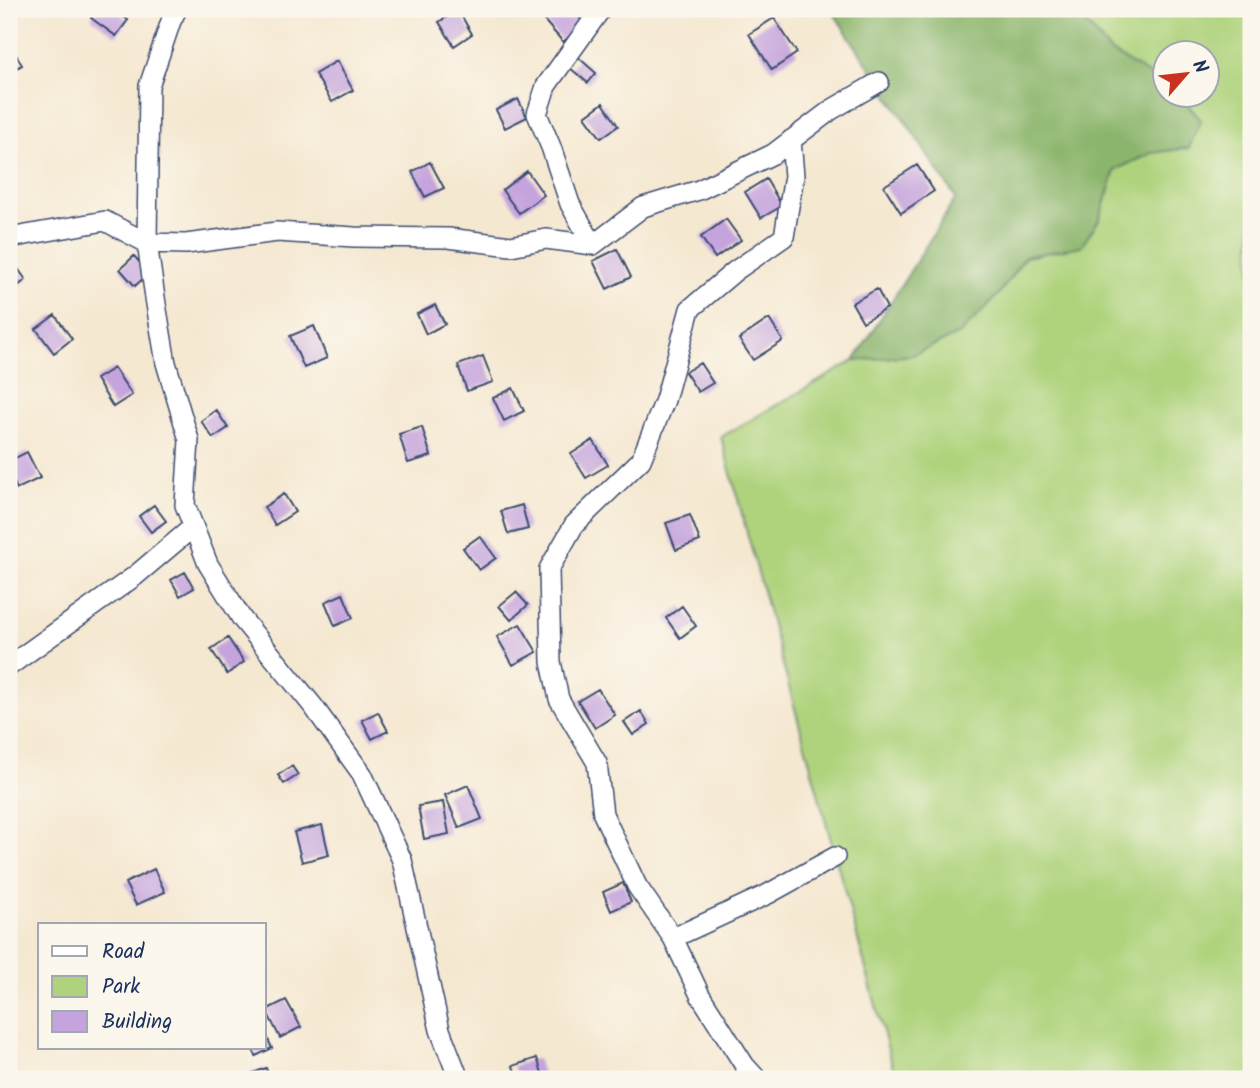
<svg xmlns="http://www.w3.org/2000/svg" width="1260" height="1088" font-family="Kalam,sans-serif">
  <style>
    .green { fill: #afd37d; stroke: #65816e; stroke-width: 2 }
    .forest { fill: #8bb56c; stroke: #537265; stroke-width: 2 }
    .building { fill: #c5a4dd }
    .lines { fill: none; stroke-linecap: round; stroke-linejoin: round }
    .minor-casing { stroke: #3c4b6f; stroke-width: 22 }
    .minor { stroke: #fff; stroke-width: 19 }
  </style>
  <rect width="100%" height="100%" fill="#fbf7ec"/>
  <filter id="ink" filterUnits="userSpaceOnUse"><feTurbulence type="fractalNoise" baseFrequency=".0143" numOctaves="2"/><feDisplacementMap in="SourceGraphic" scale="14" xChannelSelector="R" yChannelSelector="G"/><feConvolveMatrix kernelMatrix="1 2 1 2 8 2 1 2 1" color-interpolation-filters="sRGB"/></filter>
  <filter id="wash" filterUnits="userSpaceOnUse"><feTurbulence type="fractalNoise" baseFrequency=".00686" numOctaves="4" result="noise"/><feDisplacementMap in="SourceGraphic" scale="28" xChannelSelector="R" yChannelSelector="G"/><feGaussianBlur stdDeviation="1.57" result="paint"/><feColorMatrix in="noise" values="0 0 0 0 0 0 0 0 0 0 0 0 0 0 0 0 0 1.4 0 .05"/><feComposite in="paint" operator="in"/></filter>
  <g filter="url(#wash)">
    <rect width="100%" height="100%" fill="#f5e8d1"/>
    <path class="green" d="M1073,9H1251V1079H896L721,437L854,361L912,355L998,295L1025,257L1081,245L1099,220L1115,170L1151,153L1189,147L1201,121L1179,95L1208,94V52H1166L1165,84L1110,51Z"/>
    <path class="forest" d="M831,9H1073L1110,51L1165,84L1166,94L1179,95L1201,120L1189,148L1151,153L1115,170L1099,220L1081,246L1025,257L998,295L960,334L912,355L854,361L956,198Z"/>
    <g id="blocks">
      <path class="building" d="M98,9H113L128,20L116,36L91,18Z
        M553,9H572L585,24L563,42L542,18Z
        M458,10L472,34L454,46L439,22Z
        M774,18L797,53L772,70L749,34Z
        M9,43L22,65L9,72Z
        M579,58L596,73L588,83L570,68Z
        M337,61L353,90L332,102L315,74Z
        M518,99L527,117L505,128L496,110Z
        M603,103L618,126L601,138L585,116Z
        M430,162L444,188L425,197L412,172Z
        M917,165L934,191L901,213L884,186Z
        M527,171L544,195L519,213L502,190Z
        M766,179L782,206L761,218L745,192Z
        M726,219L741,240L715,258L701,237Z
        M617,249L631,277L607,289L593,261Z
        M9,256L26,280L9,292Z
        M134,256L149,273L135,286L120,269Z
        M877,289L887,308L863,322L852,303Z
        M435,305L445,324L426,334L417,314Z
        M55,315L72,339L54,353L36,329Z
        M769,319L783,341L753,360L739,339Z
        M314,326L327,358L304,368L290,336Z
        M483,356L493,382L467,391L458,365Z
        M700,363L713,383L698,392L685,372Z
        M114,368L132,395L113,407L96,379Z
        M513,388L524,411L504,421L493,398Z
        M216,410L228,428L213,438L201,421Z
        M422,427L431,456L408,463L399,434Z
        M593,440L608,465L586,478L571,454Z
        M27,452L40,478L17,489L9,473V461Z
        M284,494L295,512L275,525L264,507Z
        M154,505L166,521L151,532L139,516Z
        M522,505L528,529L508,534L501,511Z
        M690,515L700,541L676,550L666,523Z
        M480,536L496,558L479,570L463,548Z
        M185,572L194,588L180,596L171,580Z
        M516,592L528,605L511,620L499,606Z
        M343,594L353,618L335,626L325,602Z
        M682,606L696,626L680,638L666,618Z
        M520,624L537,652L513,665L497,637Z
        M228,638L244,662L227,674L211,649Z
        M598,689L615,715L595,728L578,701Z
        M641,711L649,724L633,735L624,722Z
        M378,712L388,731L372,739L362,720Z
        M292,766L298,775L284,784L278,775Z
        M468,785L482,819L459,828L445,795Z
        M443,802L449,834L424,839L418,806Z
        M322,825L329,855L302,862L294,832Z
        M154,869L165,892L136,905L125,883Z
        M623,883L631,902L611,911L603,892Z
        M286,1000L301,1027L280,1038L266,1010Z
        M264,1031L272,1048L256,1056L252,1048H264Z
        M537,1058L544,1079H517L513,1066Z
        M266,1068L270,1079H243L242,1077Z"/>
    </g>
  </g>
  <g filter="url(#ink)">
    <use href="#blocks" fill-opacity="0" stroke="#3c4b6f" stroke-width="2"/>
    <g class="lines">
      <g class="minor-casing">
        <path id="minor" d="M177,9L171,21L149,86L147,243L156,304L166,363L189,440L185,505L208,564L242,619L313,706L362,774L402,860L440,1030L459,1079
          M9,238L105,221L147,243L186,244L277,232L354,237L448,238L511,246L546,239L593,245L643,207L699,190L773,154L831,110L879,82
          M593,245L570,204L551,147L537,114L546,86L601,9
          M9,666L135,576L193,527
          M673,938L768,894L835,857
          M757,1079L745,1066L700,995L673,938L637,886L603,814L597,763L559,699L551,662L549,569L574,525L641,460L665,400L690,309L735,271L784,237L794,176L791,140"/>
      </g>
      <use href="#minor" class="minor"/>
    </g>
  </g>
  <rect width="1260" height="1088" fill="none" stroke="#fbf7ec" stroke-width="35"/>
  <rect x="38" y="923" width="228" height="126" fill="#fbf7ec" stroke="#a1a7b3" stroke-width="2"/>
  <rect x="52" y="946" width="35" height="10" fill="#ffffff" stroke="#a1a7b3" stroke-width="2"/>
  <text x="102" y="958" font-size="21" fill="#1b2f5e">Road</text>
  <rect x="52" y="976" width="35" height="21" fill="#afd37d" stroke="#a1a7b3" stroke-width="2"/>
  <text x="102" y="993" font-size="21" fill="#1b2f5e">Park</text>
  <rect x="52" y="1011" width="35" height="21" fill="#c5a4dd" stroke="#a1a7b3" stroke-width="2"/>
  <text x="102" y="1028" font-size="21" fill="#1b2f5e">Building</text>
  <g transform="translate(1186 74) rotate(62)"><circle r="33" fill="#fbf7ec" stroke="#a1a7b3" stroke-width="2"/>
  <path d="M0-5L12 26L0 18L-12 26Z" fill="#c8321e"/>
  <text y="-10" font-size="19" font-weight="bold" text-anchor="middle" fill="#1b2f5e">N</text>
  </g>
</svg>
